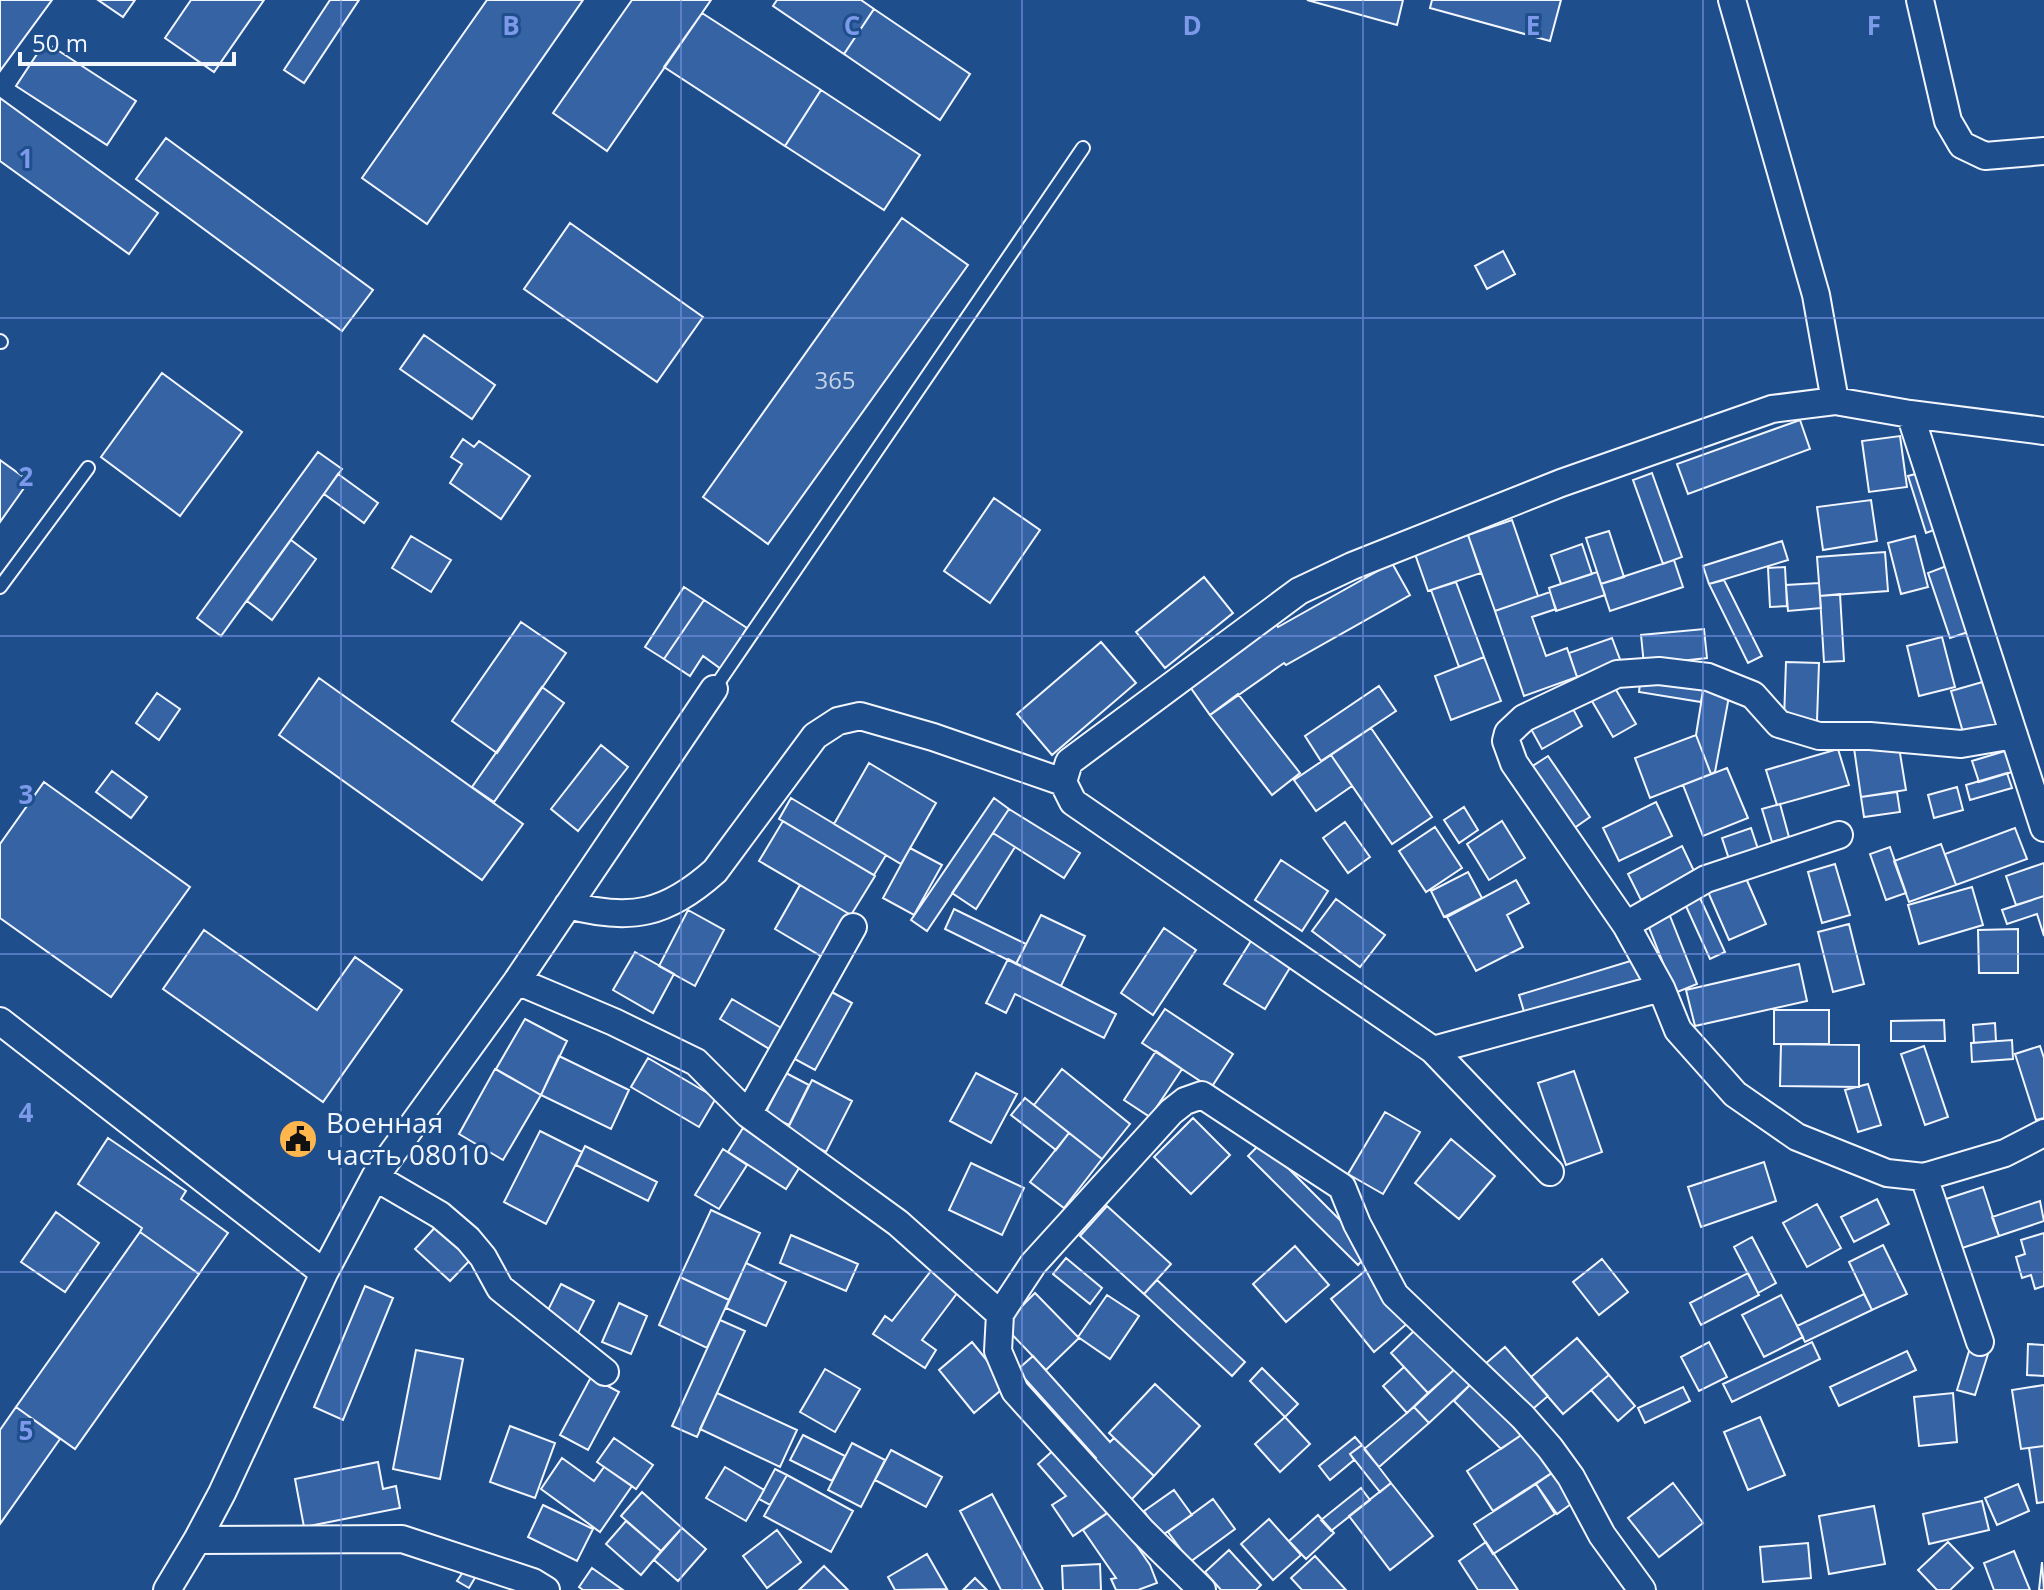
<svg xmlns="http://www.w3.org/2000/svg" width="2044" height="1590" font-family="'Open Sans',sans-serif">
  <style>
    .building { fill: #3563a3; stroke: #f2f6ff; stroke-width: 2 }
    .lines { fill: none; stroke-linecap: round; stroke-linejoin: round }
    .service-casing { stroke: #f2f6ff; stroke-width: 16 }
    .minor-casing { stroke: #f2f6ff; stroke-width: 30 }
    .service { stroke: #1f4e8c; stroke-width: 12 }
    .minor { stroke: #1f4e8c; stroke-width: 26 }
    .grid { fill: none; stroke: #7d9aea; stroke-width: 2; stroke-opacity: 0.55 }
    .labels { text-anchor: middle; stroke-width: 6; stroke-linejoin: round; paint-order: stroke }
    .number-label { font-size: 24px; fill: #c3d1e8 }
    .poi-label { font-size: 28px; fill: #f2f6ff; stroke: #1f4e8c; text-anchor: start }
    .grid-label { font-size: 26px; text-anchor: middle; font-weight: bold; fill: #7d9aea; stroke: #1f4e8c; stroke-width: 6; stroke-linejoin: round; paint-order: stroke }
  </style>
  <rect width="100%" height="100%" fill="#1f4e8c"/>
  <path class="building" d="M0,0H52L0,71Z
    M98,0H135L123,17Z
    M191,0H264L214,72L165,38Z
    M330,0H359L304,83L284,70Z
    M487,0H583L427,224L362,178Z
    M632,0H711L607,151L553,113Z
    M777,0H861L874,9L844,54L773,6Z
    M1307,0H1403L1397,25Z
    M1432,0H1561L1550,41L1430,8Z
    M874,9L970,74L940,120L844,54Z
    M702,13L821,90L785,146L664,67Z
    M45,42L136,101L107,145L16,86Z
    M821,90L920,155L884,210L785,146Z
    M0,98L158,213L129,254L0,161Z
    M166,138L373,290L342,331L136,179Z
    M902,218L968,265L768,544L703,497Z
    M570,223L703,317L657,382L524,289Z
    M1503,251L1515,274L1487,289L1475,266Z
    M424,335L495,385L472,419L400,369Z
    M162,373L242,432L180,516L101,457Z
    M1800,420L1810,449L1688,494L1677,464Z
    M1900,436L1907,487L1869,492L1862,441Z
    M463,439L474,447L479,441L530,476L501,519L450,483L462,464L451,457Z
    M318,452L342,469L221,636L197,618Z
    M0,460L29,481L0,522Z
    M1652,473L1682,557L1663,564L1633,480Z
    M1919,473L1937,529L1926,533L1908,476Z
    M338,474L378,503L364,523L324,494Z
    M994,498L1040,530L990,603L944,571Z
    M1871,500L1877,541L1823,550L1817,507Z
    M1512,520L1538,596L1495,611L1468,535Z
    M1609,531L1624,577L1601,584L1586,538Z
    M1468,535L1481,573L1428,591L1415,554Z
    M411,536L451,560L431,592L392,568Z
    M1915,536L1928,587L1901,594L1888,543Z
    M291,540L316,559L272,620L247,601Z
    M1782,541L1788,560L1709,584L1703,566Z
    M1582,544L1592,574L1561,584L1551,555Z
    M1885,552L1888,591L1820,596L1817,557Z
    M1674,560L1683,587L1610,611L1601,584Z
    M1392,563L1410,595L1286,665L1284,663L1210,715L1188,684L1275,622L1278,627Z
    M1949,565L1971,631L1950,638L1928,573Z
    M1785,567L1787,606L1770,607L1768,568Z
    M1597,572L1605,595L1556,611L1549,588Z
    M1204,577L1233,613L1165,668L1136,632Z
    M1724,580L1762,656L1748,663L1709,584Z
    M1456,582L1484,657L1459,667L1431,590Z
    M1819,583L1821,608L1788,611L1786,585Z
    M684,587L704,600L664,659L645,647Z
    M1550,592L1556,609L1532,617L1546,656L1567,648L1577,677L1524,696L1495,611Z
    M1840,594L1844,661L1824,662L1820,596Z
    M704,600L747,628L721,669L703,656L690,676L664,659Z
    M521,622L566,653L497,753L452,721Z
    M1704,629L1707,658L1644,665L1641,635Z
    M1942,637L1955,687L1919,696L1907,646Z
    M1612,638L1621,662L1577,677L1569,653Z
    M1101,642L1136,683L1052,755L1017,714Z
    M1484,657L1501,701L1451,720L1435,676Z
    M1786,662L1819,663L1817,721L1784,720Z
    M1641,675L1704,685L1701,702L1639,692Z
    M319,678L523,824L482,880L279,735Z
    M1986,681L2000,729L1965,739L1951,691Z
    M1612,683L1636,724L1613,737L1589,696Z
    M1704,685L1730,691L1715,772L1711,774L1696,735Z
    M1379,686L1396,711L1321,761L1305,736Z
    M542,687L564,703L494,802L472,787Z
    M157,693L180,709L159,740L136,723Z
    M1238,694L1300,773L1272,795L1210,715Z
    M1572,707L1582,726L1542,749L1531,729Z
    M1371,728L1432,817L1392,844L1331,755Z
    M1696,735L1711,774L1650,798L1635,758Z
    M1898,741L1906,790L1861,797L1854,748Z
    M601,745L628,767L578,831L551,809Z
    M1838,749L1849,785L1777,805L1766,770Z
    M2005,751L2012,772L1979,782L1972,761Z
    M1331,755L1352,786L1316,811L1294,780Z
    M1548,756L1590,817L1570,831L1528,769Z
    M869,763L936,803L901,864L834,824Z
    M1727,768L1748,818L1703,836L1683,785Z
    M112,771L147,797L131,818L96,792Z
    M2007,773L2012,788L1970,800L1966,785Z
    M44,782L190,887L111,997L0,918V844Z
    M1957,787L1963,810L1934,818L1928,795Z
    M1897,792L1900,812L1864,817L1861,797Z
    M791,798L886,855L874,875L779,819Z
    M994,798L1009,809L927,931L911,920Z
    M1656,802L1672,836L1619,861L1603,828Z
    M1780,804L1789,837L1772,842L1762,809Z
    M1464,807L1478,830L1459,843L1444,820Z
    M1009,809L1080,853L1064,878L993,833Z
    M783,821L875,876L851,915L759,861Z
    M1502,821L1525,858L1489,880L1467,844Z
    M1345,822L1370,857L1348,873L1323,838Z
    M1435,827L1462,868L1426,892L1399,851Z
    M1751,828L1758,849L1729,859L1722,838Z
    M2015,828L2027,859L1956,885L1945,854Z
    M993,833L1015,847L976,909L952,893Z
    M1941,844L1956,885L1909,902L1894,861Z
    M1682,846L1695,873L1641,900L1628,874Z
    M1890,847L1906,893L1886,900L1870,854Z
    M910,848L942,865L914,915L883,898Z
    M1281,860L1328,891L1302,931L1255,900Z
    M2044,863V896L2016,905L2006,876Z
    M1835,864L1850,915L1822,923L1808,872Z
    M1468,872L1482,898L1444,917L1431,891Z
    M1745,876L1766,924L1729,940L1708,892Z
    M1516,880L1529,903L1507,915L1523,947L1476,971L1447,917Z
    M800,885L851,915L826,959L775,929Z
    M1972,887L1983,925L1919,944L1908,905Z
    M2044,896V936L2037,914L2007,924L2002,910Z
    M1700,898L1725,952L1710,959L1685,904Z
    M1336,899L1385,935L1360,967L1312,931Z
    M954,909L1026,944L1016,964L945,929Z
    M688,910L724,930L695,986L659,966Z
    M1041,915L1085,936L1061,986L1016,964Z
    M1670,916L1697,984L1675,993L1648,925Z
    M1849,924L1864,984L1833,992L1818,932Z
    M1164,928L1196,950L1153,1015L1121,993Z
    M2018,929V973H1979L1978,930Z
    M204,930L317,1010L355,957L402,990L323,1102L163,989Z
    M1251,941L1291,966L1265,1009L1224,984Z
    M635,952L674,974L653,1013L613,990Z
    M1008,959L1116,1014L1104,1038L1015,994L1006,1013L986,1003Z
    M1637,959L1643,979L1525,1015L1519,995Z
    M1799,964L1807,1001L1695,1026L1686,990Z
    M830,991L852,1003L815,1070L793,1058Z
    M732,999L783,1029L771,1050L720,1019Z
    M1165,1009L1233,1054L1211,1088L1142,1043Z
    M1774,1010H1829V1044H1774Z
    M525,1019L567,1041L541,1095L496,1069Z
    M1944,1020L1945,1041H1891V1021Z
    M1995,1023L1996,1041L1974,1043L1973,1025Z
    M2012,1040L2013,1059L1972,1062L1971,1043Z
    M1781,1044L1859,1045V1087L1780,1086Z
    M1924,1046L1948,1117L1925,1125L1901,1054Z
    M2040,1046L2044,1058V1118L2036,1120L2015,1054Z
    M1156,1051L1182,1069L1150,1117L1124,1100Z
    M559,1056L629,1090L611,1129L541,1095Z
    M648,1058L716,1098L699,1127L631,1087Z
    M495,1069L541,1095L503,1160L459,1134Z
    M1062,1069L1130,1124L1102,1159L1034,1105Z
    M1574,1071L1602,1152L1566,1165L1538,1083Z
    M786,1073L809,1085L789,1125L765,1114Z
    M976,1073L1017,1094L991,1143L950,1121Z
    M812,1080L852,1101L826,1152L786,1132Z
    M1868,1084L1881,1125L1858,1132L1845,1090Z
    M1025,1098L1069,1133L1056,1150L1011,1115Z
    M1385,1112L1420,1132L1383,1194L1348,1174Z
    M1193,1118L1230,1155L1191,1194L1154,1157Z
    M743,1128L801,1165L786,1189L728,1152Z
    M540,1131L582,1152L546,1224L504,1202Z
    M1069,1133L1102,1159L1064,1208L1030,1182Z
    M108,1138L186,1191L181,1199L228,1233L199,1274L140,1232L142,1228L78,1184Z
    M1451,1139L1495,1176L1459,1219L1415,1183Z
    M1262,1142L1371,1251L1358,1265L1248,1156Z
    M585,1146L657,1182L648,1201L576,1165Z
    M723,1149L747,1165L719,1209L695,1195Z
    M1764,1162L1776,1201L1701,1227L1688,1187Z
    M971,1163L1024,1188L1002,1235L949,1210Z
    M1983,1187L1999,1236L1959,1249L1943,1200Z
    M1877,1199L1889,1224L1854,1242L1841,1217Z
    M2040,1201L2044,1221L1999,1236L1992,1217Z
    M1817,1204L1841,1248L1807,1267L1783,1223Z
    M1107,1206L1171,1264L1144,1294L1080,1236Z
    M711,1210L760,1233L729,1300L680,1277Z
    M56,1212L99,1243L65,1292L21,1262Z
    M441,1221L476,1254L450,1281L415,1249Z
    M140,1232L199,1274L75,1449L16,1407Z
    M2044,1233V1286L2035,1289L2031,1275L2022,1278L2016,1257L2025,1254L2021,1240Z
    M791,1235L858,1264L846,1291L780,1263Z
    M1752,1237L1776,1283L1758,1293L1734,1247Z
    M1883,1245L1907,1294L1872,1310L1849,1262Z
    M1295,1246L1329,1285L1286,1322L1253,1284Z
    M1066,1258L1102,1288L1090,1304L1053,1274Z
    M1602,1259L1628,1292L1599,1315L1573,1282Z
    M746,1263L786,1282L766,1326L726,1308Z
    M934,1267L961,1288L922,1340L936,1350L925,1368L873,1334L885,1316L892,1321Z
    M1366,1270L1409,1322L1374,1352L1331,1299Z
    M1748,1273L1759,1295L1701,1325L1690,1303Z
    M680,1277L729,1300L707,1348L659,1325Z
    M1157,1280L1245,1362L1232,1376L1144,1294Z
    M561,1284L594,1301L577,1335L544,1318Z
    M365,1286L393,1298L343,1420L314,1407Z
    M1035,1293L1079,1338L1046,1370L1003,1325Z
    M1864,1294L1872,1310L1805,1342L1797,1326Z
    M1107,1295L1139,1316L1110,1359L1078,1337Z
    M1781,1295L1803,1337L1764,1357L1742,1315Z
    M619,1303L647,1316L631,1354L602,1342Z
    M720,1320L745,1331L697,1437L672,1426Z
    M1416,1329L1454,1370L1428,1393L1391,1353Z
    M1577,1338L1609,1375L1563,1414L1531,1377Z
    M972,1342L1007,1385L974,1413L939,1370Z
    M1709,1342L1727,1377L1699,1391L1681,1357Z
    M1812,1342L1820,1359L1732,1402L1723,1384Z
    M2028,1344L2044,1345V1376L2027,1375Z
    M1505,1347L1548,1396L1528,1413L1485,1364Z
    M1970,1348L1988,1354L1975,1395L1957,1390Z
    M416,1350L463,1359L440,1479L393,1469Z
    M1907,1351L1916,1370L1839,1406L1830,1387Z
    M1033,1356L1110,1442L1114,1438L1154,1476L1131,1500L1091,1462L1096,1458L1017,1370Z
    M1404,1367L1428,1393L1407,1413L1383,1386Z
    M1457,1367L1472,1383L1429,1423L1414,1407Z
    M1262,1368L1298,1404L1285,1417L1250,1381Z
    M825,1369L860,1389L835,1432L800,1412Z
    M1609,1375L1635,1406L1618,1421L1591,1390Z
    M591,1377L619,1392L588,1450L560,1435Z
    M1472,1383L1521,1435L1501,1449L1454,1401Z
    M1155,1384L1200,1426L1154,1476L1109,1433Z
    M2044,1385V1446L2021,1449L2012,1390Z
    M1683,1387L1690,1401L1645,1423L1638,1408Z
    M717,1393L797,1430L780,1467L700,1429Z
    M1953,1393L1957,1442L1919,1446L1914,1397Z
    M16,1407L60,1439L0,1524V1430Z
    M1414,1407L1429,1423L1379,1467L1364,1449Z
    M1285,1417L1310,1444L1280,1472L1255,1444Z
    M1760,1417L1785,1475L1748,1490L1724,1432Z
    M510,1426L555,1443L535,1498L490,1482Z
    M1526,1432L1553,1472L1493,1511L1467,1471Z
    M803,1435L845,1456L832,1481L790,1460Z
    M1355,1437L1362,1445L1350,1454L1354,1460L1330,1480L1319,1466Z
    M614,1438L653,1465L636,1489L597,1462Z
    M852,1443L885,1460L861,1507L828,1490Z
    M1362,1445L1391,1483L1380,1492L1350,1454Z
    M2044,1446V1502L2037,1503L2029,1448Z
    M1057,1447L1087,1482L1107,1513L1073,1536L1052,1505L1066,1496L1038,1464Z
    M891,1450L942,1477L926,1507L875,1480Z
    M562,1458L594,1481L604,1467L632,1486L600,1532L541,1489Z
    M378,1462L383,1489L396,1486L400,1508L304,1527L295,1479Z
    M725,1467L764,1490L746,1521L706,1498Z
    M775,1469L787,1475L770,1505L759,1499Z
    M1558,1469L1578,1499L1557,1514L1536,1484Z
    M787,1475L853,1511L831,1552L764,1516Z
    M1391,1483L1433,1536L1390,1570L1349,1516Z
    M1673,1483L1703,1523L1659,1557L1628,1518Z
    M1536,1484L1555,1514L1493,1554L1474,1524Z
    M2018,1484L2029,1511L1997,1525L1985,1498Z
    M1361,1488L1370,1500L1331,1531L1321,1520Z
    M1174,1490L1192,1515L1161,1536L1144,1511Z
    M642,1492L682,1528L661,1551L621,1516Z
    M992,1494L1043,1590H1001L960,1511Z
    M1213,1499L1235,1529L1190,1562L1168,1532Z
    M1982,1501L1989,1530L1929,1544L1923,1514Z
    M543,1505L593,1529L577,1561L528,1537Z
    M1874,1506L1885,1564L1829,1574L1819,1516Z
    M1112,1510L1150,1565L1157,1583L1138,1590H1116L1111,1579L1116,1578L1083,1530Z
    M1318,1515L1334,1533L1306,1559L1289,1541Z
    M1269,1519L1301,1555L1273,1580L1241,1544Z
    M626,1521L661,1551L641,1575L606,1544Z
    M682,1528L706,1549L678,1581L654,1560Z
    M777,1530L801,1562L767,1588L743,1556Z
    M1486,1542L1518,1590H1478L1459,1561Z
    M1948,1542L1973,1568L1950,1590H1937L1918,1570Z
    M1808,1543L1811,1578L1763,1582L1760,1547Z
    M1229,1550L1261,1585L1256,1590H1221L1205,1572Z
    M2014,1551L2030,1590H1994L1984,1563Z
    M927,1554L947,1589L895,1590L888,1577Z
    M1315,1556L1346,1590H1302L1291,1578Z
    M2042,1562L2044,1590H2039Z
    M1100,1564L1101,1590H1063L1062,1566Z
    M824,1566L848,1590H799Z
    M592,1568L623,1590H583L579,1587Z
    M465,1569L476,1576L469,1588L457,1581Z
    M975,1578L987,1590H963Z"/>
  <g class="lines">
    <g class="service-casing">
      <path id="service" d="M0,341L1,342
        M0,587L88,468
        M714,689L1083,148"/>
    </g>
    <g class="minor-casing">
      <path id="minor" d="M1732,0L1816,295L1835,401
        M1920,0L1948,121L1962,145L1985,156L2044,151
        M1910,414L2044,828
        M2014,735L1961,744L1870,736H1819L1779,724L1753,695L1708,677L1659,671L1617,674L1524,718L1508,733L1506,741L1514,763L1626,925L1661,988L1678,1030L1735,1094L1797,1137L1887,1173L1924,1177L2005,1153L2044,1133
        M568,905C631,922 667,914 715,871L815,736L838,721L860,716L933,737L1063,782
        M1626,925L1706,879L1839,835
        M517,981L614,1022L696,1062L748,1114L898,1223L1000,1314
        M0,1021L324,1273
        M1433,1050L1661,988
        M748,1114L853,927
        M1550,1172L1433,1050L1073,802L1063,782L1069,762L1299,591L1352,566L1561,483L1772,409L1835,401L1910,414L2044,431
        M375,1177L440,1215L468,1239L483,1257L500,1288L605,1372
        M1924,1177L1980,1342
        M197,1540L402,1539L533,1582L546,1590
        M167,1590L197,1540L222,1493L324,1273L375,1177L517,981L714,689
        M1202,1590L1142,1531L1015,1391L998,1351L1000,1314L1033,1264L1171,1112L1185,1101L1202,1095L1342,1187L1357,1224L1395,1295L1523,1417L1550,1448L1571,1477L1602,1535L1642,1590"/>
    </g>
    <use href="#service" class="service"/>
    <use href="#minor" class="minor"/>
  </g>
  <path class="grid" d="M341,0V1590M681,0V1590M1022,0V1590M1363,0V1590M1703,0V1590M0,318H2044M0,636H2044M0,954H2044M0,1272H2044"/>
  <defs>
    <g id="civic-disc" transform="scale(2)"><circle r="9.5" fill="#ffb74d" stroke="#1f4e8c"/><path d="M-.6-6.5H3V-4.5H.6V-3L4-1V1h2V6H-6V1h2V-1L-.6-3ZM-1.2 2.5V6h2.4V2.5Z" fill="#111"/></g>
  </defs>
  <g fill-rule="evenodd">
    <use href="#civic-disc" x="298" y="1139"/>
  </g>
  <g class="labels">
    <g class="number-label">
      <text x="835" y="389">365</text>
    </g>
    <g class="poi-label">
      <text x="326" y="1133">Военная<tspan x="326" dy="32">часть 08010</tspan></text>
    </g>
  </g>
  <g class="grid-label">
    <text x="511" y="35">B</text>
    <text x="852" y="35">C</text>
    <text x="1192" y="35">D</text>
    <text x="1533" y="35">E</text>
    <text x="1874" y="35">F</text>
    <text x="26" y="168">1</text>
    <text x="26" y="486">2</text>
    <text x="26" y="804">3</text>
    <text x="26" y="1122">4</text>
    <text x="26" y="1440">5</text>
  </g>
  <path d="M20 52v12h214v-12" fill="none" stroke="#f2f6ff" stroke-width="4"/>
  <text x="32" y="52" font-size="24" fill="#f2f6ff" stroke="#1f4e8c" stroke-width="6" paint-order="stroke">50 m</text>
</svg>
